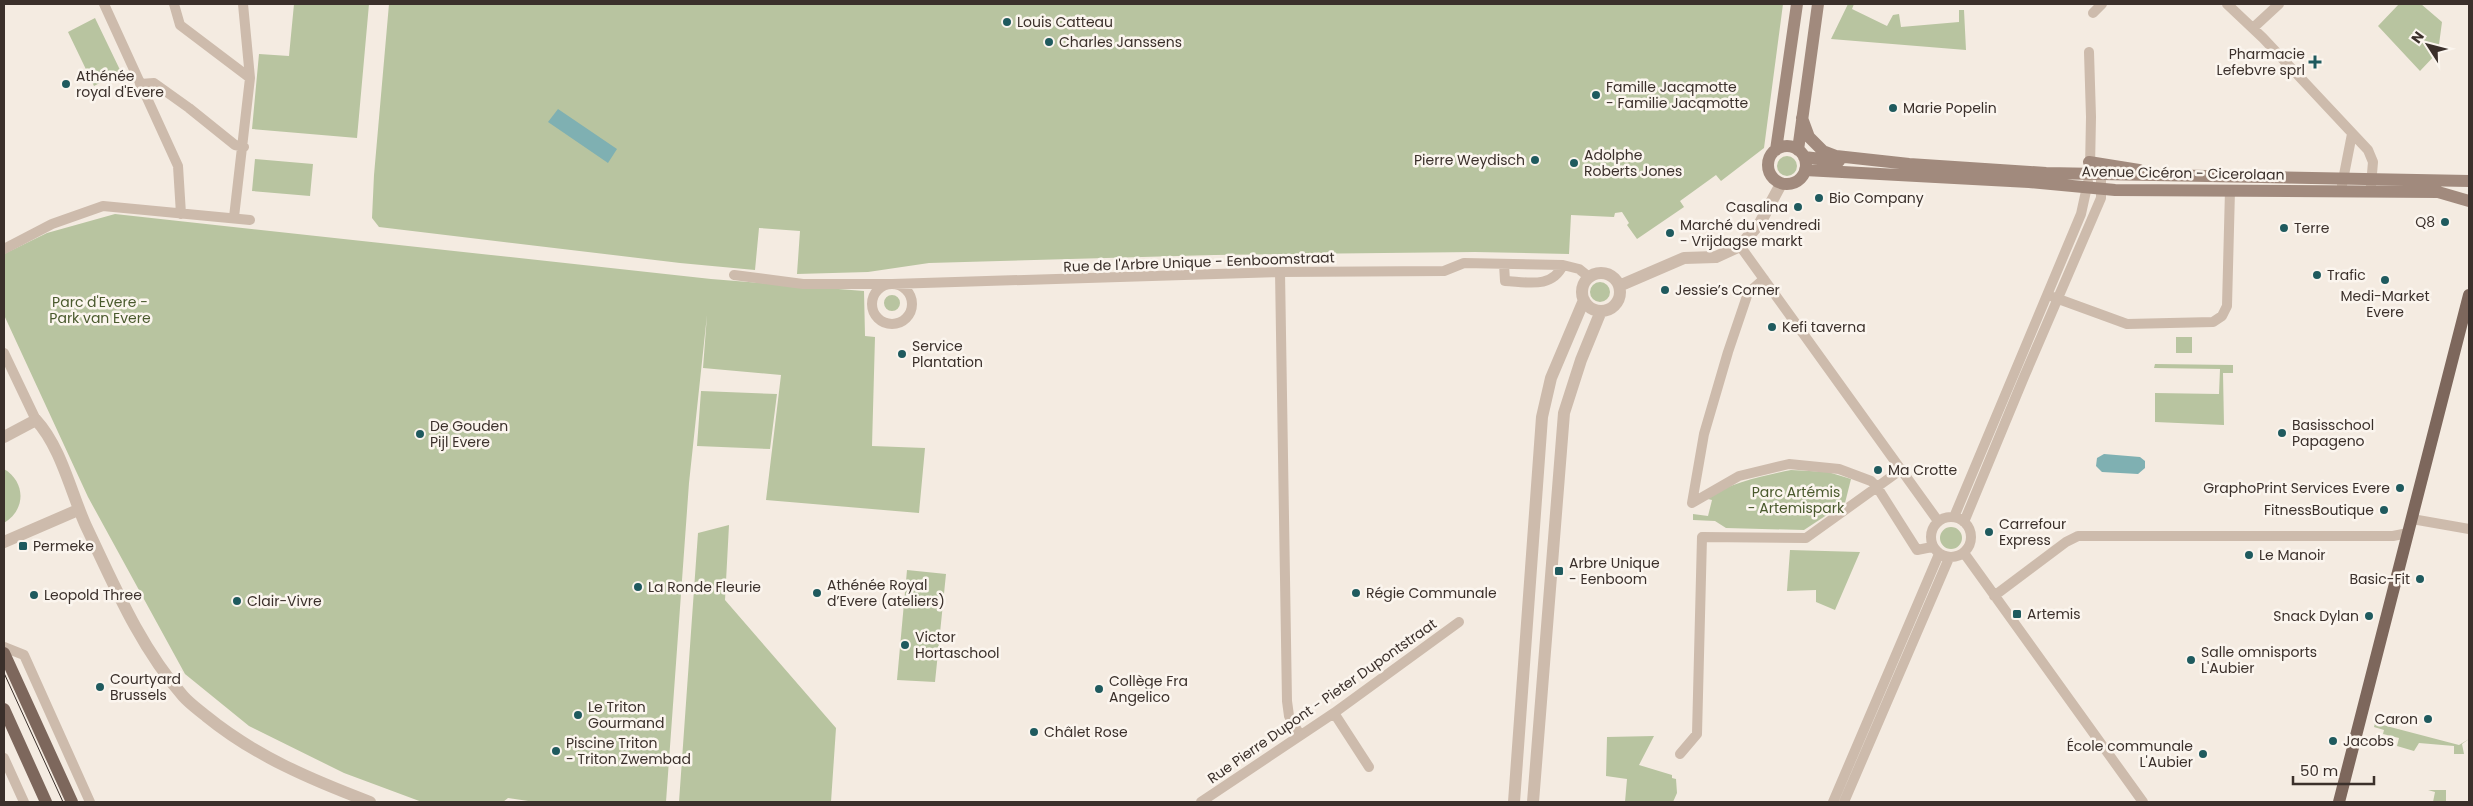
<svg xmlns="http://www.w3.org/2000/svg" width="2473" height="806" font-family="Poppins,sans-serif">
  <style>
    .green { fill: #b8c4a0 }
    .water { fill: #7fb0b2 }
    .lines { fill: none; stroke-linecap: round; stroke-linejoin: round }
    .minor { stroke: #cdbbac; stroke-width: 10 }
    .tertiary { stroke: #cdbbac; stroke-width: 12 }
    .secondary { stroke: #a18a7d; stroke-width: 12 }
    .primary { stroke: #7d675c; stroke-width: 12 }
    .tram { stroke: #3b302b; stroke-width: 1 }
    .poi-dot { fill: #1f5a5e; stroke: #fbf5ee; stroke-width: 2 }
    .labels { text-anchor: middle; stroke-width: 5; stroke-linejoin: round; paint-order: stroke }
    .poi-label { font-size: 14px; fill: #3b302b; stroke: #fbf5ee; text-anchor: start }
    .street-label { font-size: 14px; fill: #3b302b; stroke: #fbf5ee }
    .park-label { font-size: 14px; fill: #4a5a2e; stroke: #fbf5ee }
  </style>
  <rect width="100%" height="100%" fill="#f4ebe1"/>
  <path class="green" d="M294,4H369L357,138L252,129L259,54L289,56Z
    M389,4H1783L1764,148L1721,181L1716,175L1680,201L1684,207L1637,239L1627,225L1629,223L1622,212L1615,213L1614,217L1571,215L1569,254L1475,252L1214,255L929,263L868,272L797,274L800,231L759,228L755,270L680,263L379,227L372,218L374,175Z
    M1848,4H1854L1852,9L1887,26L1893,15L1899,14L1901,27L1959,22V10H1964L1966,50L1831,39Z
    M2399,4H2421L2442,22L2438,52L2420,71L2378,26Z
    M95,18L121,72L94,86L68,32Z
    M1777 166a10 10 0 1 1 20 0a10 10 0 1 1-20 0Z
    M255,159L313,164L310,196L252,191Z
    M115,214L711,279L864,291L865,336L875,337L872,446L925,448L919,513L766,500L781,375L703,368L707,315L689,483L666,802H535L508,798L503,802H422L344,773L249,726L185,674L88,497L4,315V254L47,233Z
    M1590 292a10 10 0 1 1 20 0a10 10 0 1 1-20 0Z
    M884 303a8 8 0 1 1 16 0a8 8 0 1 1-16 0Z
    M2176,337H2192V353H2176Z
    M2155,364L2233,365V373H2223L2224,425L2155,422V393L2219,394L2220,369L2154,368Z
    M701,391L777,394L770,449L697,446Z
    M4,469C26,482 26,510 4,523Z
    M1791,470L1828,472L1851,479L1845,503L1804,530L1726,528L1715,521L1693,520V514L1708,516L1712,500L1704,498C1732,483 1761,476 1791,470Z
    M729,525L725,600L836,728L831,802H679L698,533Z
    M1940 538a11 11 0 1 1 22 0a11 11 0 1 1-22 0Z
    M1790,550L1860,552L1835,610L1816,602V590L1787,591Z
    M907,570L946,574L935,682L897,680Z
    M2375,723L2459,745L2469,739L2462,744L2464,754H2454V746L2419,743L2414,751L2397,746L2399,738L2383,734L2384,730L2374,727Z
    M1654,736L1639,765L1672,775V778L1676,779L1677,793L1673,802H1625L1627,779L1606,776L1607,737Z
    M2428,790H2446V801L2469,802H2433L2435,792Z"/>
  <path class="water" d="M558,109L617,149L608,163L548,122Z
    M2104,454L2140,457L2145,461V468L2138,474L2102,472L2096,466L2097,458Z"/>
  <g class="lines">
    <path class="minor" d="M104,4L178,166L181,214
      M174,4L180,25L250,78
      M2227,4L2263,38L2368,150L2373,162L2371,185
      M2093,13L2102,4
      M2253,28L2279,4
      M2089,52L2091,117L2090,168
      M140,84L154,83L189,108L235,145L244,147
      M2342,185L2352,134
      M234,217L250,78L243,4
      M1740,246L1938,521
      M4,249L52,224L103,206L250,220
      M1504,264L1505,281C1527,282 1552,289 1563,265
      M1280,272L1287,701L1289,716L1300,735
      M734,275L803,284H892L1280,272L1444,271L1464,263L1563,265L1579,269L1589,277
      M872 304a20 20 0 1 1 40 0a20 20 0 1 1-40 0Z
      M2053,297L2127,324L2213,322L2222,316L2227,306L2230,190
      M4,353L36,420
      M1692,503L1704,434L1728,352L1748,293L1764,279
      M1692,503L1739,476L1789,464L1839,469L1871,481L1877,487L1902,469
      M1931 537a20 20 0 1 1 40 0a20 20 0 1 1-40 0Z
      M1954,517L2081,214L2088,182
      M2412,519L2469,529
      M1964,522L2024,377L2101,198V175
      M1964,553L2143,802
      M1994,596L2066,542L2078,536H2393L2408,533
      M4,647L24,655L90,802
      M1334,713L1369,767
      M1680,754L1697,734L1702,537L1806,538L1877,487L1917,550L1932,547
      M4,758L24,802
      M1201,802L1334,713L1459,622
      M1833,802L1939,554
      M1844,802L1949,558"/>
    <path class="tertiary" d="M1582 292a19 19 0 1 1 38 0a19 19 0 1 1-38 0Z
      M1619,286L1684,258L1716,257L1740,246L1760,223L1781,184
      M36,420C61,447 71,493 86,526C114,585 140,647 183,696C190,704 199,710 206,716C255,756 312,780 370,802
      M4,437L36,420
      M4,542L78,510
      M1514,802L1542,417L1551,378L1584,300
      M1533,802L1564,413L1581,360L1601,311"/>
    <path class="secondary" d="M1802,118L1809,137L1823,151L1836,156L1909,164L2046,173L2469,181
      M1768 165a19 19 0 1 1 38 0a19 19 0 1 1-38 0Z
      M1776,150L1797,4
      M1798,150L1818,4
      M1804,157L1839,161
      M2089,162L2139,170
      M1805,170L2029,182L2115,190L2438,192L2469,201"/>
    <path class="primary" d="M4,653L72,802
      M4,709L46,802
      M2339,802L2469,295"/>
    <path class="tram" d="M4,673L63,802"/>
  </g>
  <g class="poi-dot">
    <circle cx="1007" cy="22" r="5"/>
    <circle cx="1049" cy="42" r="5"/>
    <path d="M2312.5 54.5h5v5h5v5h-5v5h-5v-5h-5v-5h5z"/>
    <circle cx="66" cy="84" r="5"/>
    <circle cx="1596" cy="95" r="5"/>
    <circle cx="1893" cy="108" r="5"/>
    <circle cx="1535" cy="160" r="5"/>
    <circle cx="1574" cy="163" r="5"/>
    <circle cx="1819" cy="198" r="5"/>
    <circle cx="1798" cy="207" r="5"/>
    <circle cx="2445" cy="222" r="5"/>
    <circle cx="2284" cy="228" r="5"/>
    <circle cx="1670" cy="233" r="5"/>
    <circle cx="2317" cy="275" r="5"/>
    <circle cx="2385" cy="280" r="5"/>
    <circle cx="1665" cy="290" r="5"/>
    <circle cx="1772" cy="327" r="5"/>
    <circle cx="902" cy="354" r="5"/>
    <circle cx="2282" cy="433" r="5"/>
    <circle cx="420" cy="434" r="5"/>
    <circle cx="1878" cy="470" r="5"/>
    <circle cx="2400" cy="488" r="5"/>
    <circle cx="2384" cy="510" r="5"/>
    <circle cx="1989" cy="532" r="5"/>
    <rect x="18" y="541" width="10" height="10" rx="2.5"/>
    <circle cx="2249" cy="555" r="5"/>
    <rect x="1554" y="566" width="10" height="10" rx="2.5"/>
    <circle cx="2420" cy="579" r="5"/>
    <circle cx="638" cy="587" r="5"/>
    <circle cx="817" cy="593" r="5"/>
    <circle cx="1356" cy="593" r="5"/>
    <circle cx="34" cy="595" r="5"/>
    <circle cx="237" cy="601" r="5"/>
    <rect x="2012" y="609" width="10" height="10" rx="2.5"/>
    <circle cx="2369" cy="616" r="5"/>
    <circle cx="905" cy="645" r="5"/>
    <circle cx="2191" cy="660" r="5"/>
    <circle cx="100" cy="687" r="5"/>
    <circle cx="1099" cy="689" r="5"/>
    <circle cx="578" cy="715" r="5"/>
    <circle cx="2428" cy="719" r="5"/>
    <circle cx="1034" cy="732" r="5"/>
    <circle cx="2333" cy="741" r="5"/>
    <circle cx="556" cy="751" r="5"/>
    <circle cx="2203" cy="754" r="5"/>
  </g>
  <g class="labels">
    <g class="poi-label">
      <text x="1017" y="27">Louis Catteau</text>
      <text x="1059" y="47">Charles Janssens</text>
      <text x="2305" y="59" text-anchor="end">Pharmacie<tspan x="2305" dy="16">Lefebvre sprl</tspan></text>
      <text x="76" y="81">Athénée<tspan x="76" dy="16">royal d'Evere</tspan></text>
      <text x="1606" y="92">Famille Jacqmotte<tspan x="1606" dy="16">- Familie Jacqmotte</tspan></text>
      <text x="1903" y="113">Marie Popelin</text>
      <text x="1584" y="160">Adolphe<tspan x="1584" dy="16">Roberts Jones</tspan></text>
      <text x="1525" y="165" text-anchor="end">Pierre Weydisch</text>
      <text x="1829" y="203">Bio Company</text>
      <text x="1788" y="212" text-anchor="end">Casalina</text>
      <text x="2435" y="227" text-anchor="end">Q8</text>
      <text x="1680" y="230">Marché du vendredi<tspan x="1680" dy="16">- Vrijdagse markt</tspan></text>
      <text x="2294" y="233">Terre</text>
      <text x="2327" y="280">Trafic</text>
      <text x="1675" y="295">Jessie’s Corner</text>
      <text x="2385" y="301" text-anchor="middle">Medi-Market<tspan x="2385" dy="16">Evere</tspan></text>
      <text x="1782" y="332">Kefi taverna</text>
      <text x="912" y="351">Service<tspan x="912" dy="16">Plantation</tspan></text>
      <text x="2292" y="430">Basisschool<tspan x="2292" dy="16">Papageno</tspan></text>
      <text x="430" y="431">De Gouden<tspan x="430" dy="16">Pijl Evere</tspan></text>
      <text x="1888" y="475">Ma Crotte</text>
      <text x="2390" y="493" text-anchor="end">GraphoPrint Services Evere</text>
      <text x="2374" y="515" text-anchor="end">FitnessBoutique</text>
      <text x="1999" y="529">Carrefour<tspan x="1999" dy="16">Express</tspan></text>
      <text x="33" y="551">Permeke</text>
      <text x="2259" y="560">Le Manoir</text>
      <text x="1569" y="568">Arbre Unique<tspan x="1569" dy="16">- Eenboom</tspan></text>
      <text x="2410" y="584" text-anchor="end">Basic-Fit</text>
      <text x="827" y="590">Athénée Royal<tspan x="827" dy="16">d’Evere (ateliers)</tspan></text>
      <text x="648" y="592">La Ronde Fleurie</text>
      <text x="1366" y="598">Régie Communale</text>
      <text x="44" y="600">Leopold Three</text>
      <text x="247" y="606">Clair-Vivre</text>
      <text x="2027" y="619">Artemis</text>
      <text x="2359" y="621" text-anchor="end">Snack Dylan</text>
      <text x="915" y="642">Victor<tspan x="915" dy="16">Hortaschool</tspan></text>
      <text x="2201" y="657">Salle omnisports<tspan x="2201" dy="16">L'Aubier</tspan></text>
      <text x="110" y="684">Courtyard<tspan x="110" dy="16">Brussels</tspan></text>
      <text x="1109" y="686">Collège Fra<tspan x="1109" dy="16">Angelico</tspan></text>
      <text x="588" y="712">Le Triton<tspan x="588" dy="16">Gourmand</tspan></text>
      <text x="2418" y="724" text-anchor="end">Caron</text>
      <text x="1044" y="737">Châlet Rose</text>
      <text x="2343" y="746">Jacobs</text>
      <text x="566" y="748">Piscine Triton<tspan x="566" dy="16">- Triton Zwembad</tspan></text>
      <text x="2193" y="751" text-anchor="end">École communale<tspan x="2193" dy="16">L'Aubier</tspan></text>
    </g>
    <g class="street-label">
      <text transform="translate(2183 173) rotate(1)" y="5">Avenue Cicéron - Cicerolaan</text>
      <text transform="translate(1199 262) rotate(-2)" y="5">Rue de l'Arbre Unique - Eenboomstraat</text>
      <text transform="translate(1322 701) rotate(-35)" y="5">Rue Pierre Dupont - Pieter Dupontstraat</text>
    </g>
    <g class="park-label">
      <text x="100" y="307">Parc d'Evere -<tspan x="100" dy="16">Park van Evere</tspan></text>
      <text x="1796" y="497">Parc Artémis<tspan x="1796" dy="16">- Artemispark</tspan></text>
    </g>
  </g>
  <rect width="2473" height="806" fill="none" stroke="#3b302b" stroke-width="10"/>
  <g transform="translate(2428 45) rotate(306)" stroke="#fbf5ee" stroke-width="4" paint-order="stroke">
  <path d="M0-4L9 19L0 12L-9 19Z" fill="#3b302b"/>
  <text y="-8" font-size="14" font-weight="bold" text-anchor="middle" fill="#3b302b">N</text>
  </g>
  <path d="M2293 776v8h81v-8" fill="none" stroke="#3b302b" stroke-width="2.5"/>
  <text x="2300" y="776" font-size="15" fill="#3b302b" stroke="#fbf5ee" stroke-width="4" paint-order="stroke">50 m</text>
</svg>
